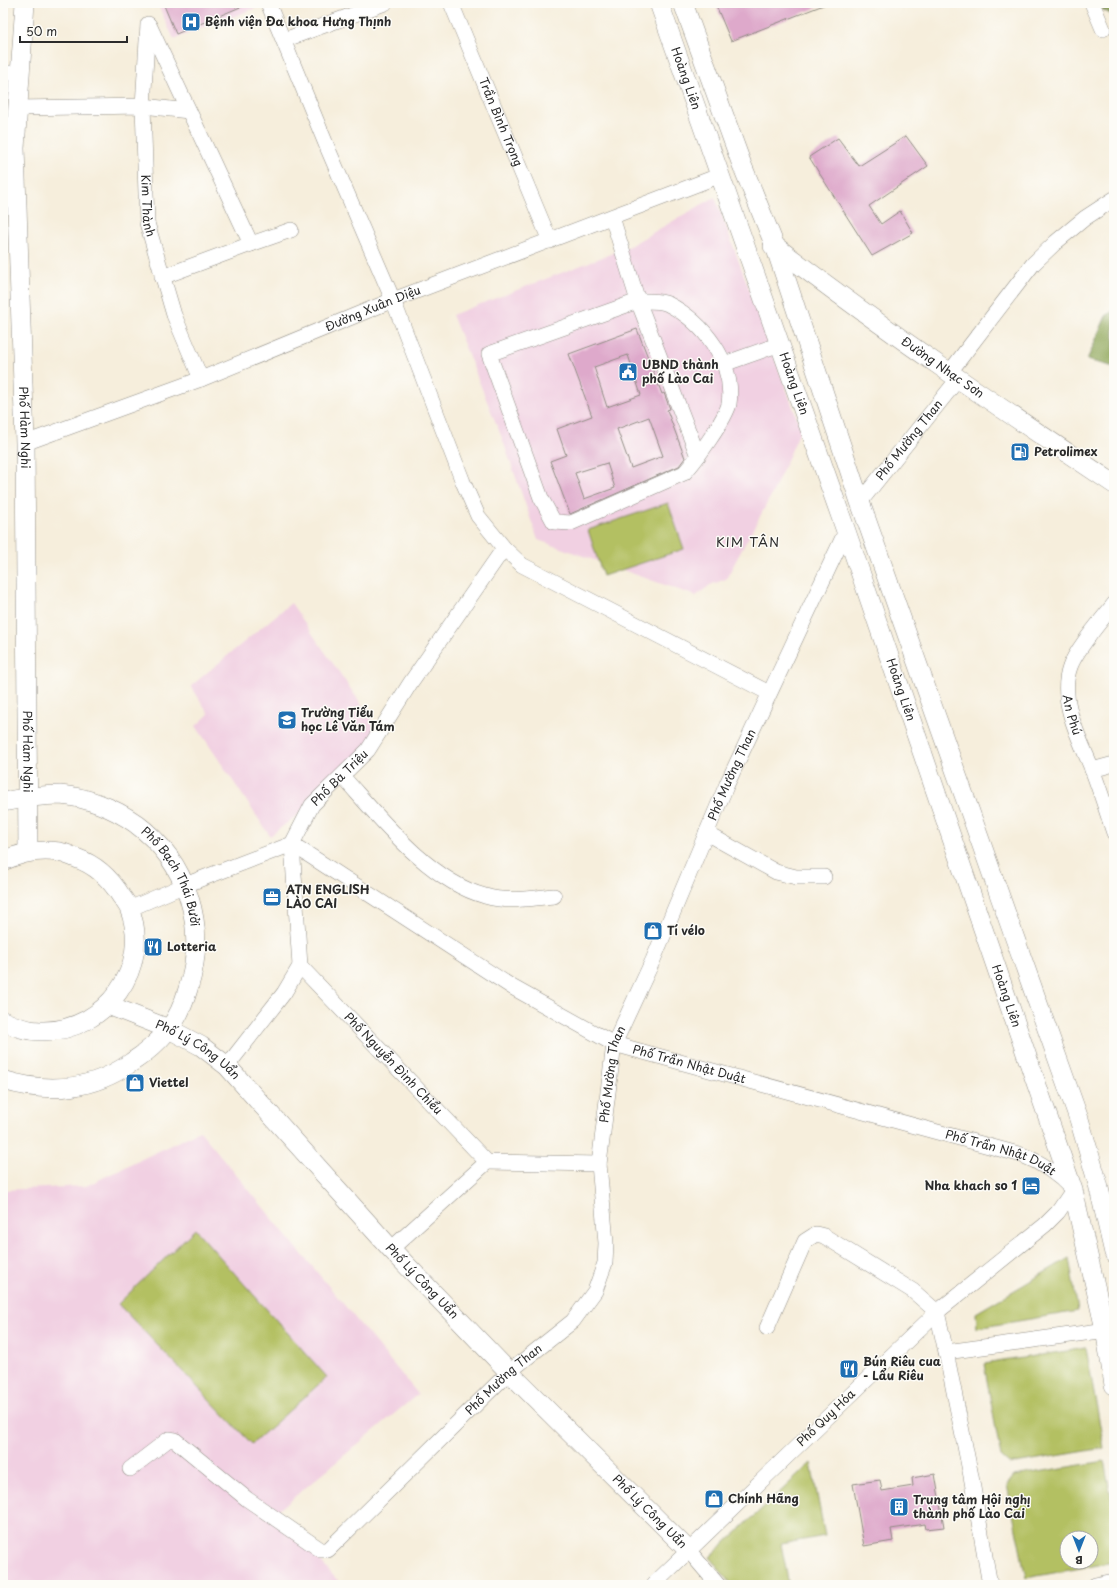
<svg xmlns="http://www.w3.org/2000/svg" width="1117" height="1588" font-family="'Playpen Sans',sans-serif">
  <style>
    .built { fill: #f1d0e2 }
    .green { fill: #b3c062; stroke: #6f7646; fill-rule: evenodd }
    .forest { fill: #8ea658; stroke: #5c6842 }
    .building { fill: #dea9cb; fill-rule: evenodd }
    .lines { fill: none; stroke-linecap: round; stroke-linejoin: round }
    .minor-casing { stroke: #908c84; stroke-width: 16 }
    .major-casing { stroke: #908c84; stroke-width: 20 }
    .minor { stroke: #fff; stroke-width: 15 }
    .major { stroke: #fff; stroke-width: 19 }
    .labels { text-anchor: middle; stroke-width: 3; stroke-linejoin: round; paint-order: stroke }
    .poi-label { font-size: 12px; font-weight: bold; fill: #2b2b2b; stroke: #fdfcf7; text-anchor: start }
    .street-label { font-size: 12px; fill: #2b2b2b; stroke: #fdfcf7 }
    .neighbourhood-label { font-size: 13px; letter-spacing: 1px; fill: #2b2b2b; stroke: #fdfcf7 }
  </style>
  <rect width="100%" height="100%" fill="#fdfcf7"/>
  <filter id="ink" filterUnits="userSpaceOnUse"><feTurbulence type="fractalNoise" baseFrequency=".025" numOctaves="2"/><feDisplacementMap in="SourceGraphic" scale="8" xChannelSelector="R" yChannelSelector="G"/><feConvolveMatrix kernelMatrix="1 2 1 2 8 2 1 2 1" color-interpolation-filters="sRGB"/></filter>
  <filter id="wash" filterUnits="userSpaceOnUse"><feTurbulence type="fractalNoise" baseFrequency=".012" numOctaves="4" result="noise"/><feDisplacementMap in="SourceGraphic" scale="16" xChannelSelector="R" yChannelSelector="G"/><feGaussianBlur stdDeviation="0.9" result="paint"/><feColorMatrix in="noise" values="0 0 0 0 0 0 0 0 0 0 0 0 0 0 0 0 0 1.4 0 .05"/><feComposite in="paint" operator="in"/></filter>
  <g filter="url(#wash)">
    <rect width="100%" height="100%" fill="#f6eedc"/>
    <path class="built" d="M157,3H260L261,6L174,39Z
      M715,197L801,429L772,494L726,579L710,585L696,596L538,540L502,438L452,315L626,248Z
      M291,603L384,737L351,774L270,836L196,726L209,714L191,686Z
      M200,1131L418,1394L275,1513L342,1585H3V1190L86,1186Z"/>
    <path class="green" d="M668,503L684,549L603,576L588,530Z
      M195,1229L327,1377L252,1444L118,1304Z
      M1069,1258L1078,1311L977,1328L976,1313Z
      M1086,1348L1104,1448L1009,1464L1001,1457L984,1364Z
      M1104,1461L1114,1511V1562L1026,1578L1007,1485L1014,1476ZM1067,1538H1091V1562H1067Z
      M811,1463L825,1536L781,1544L789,1585H731L710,1557Z"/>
    <path class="forest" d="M1091,3H1114V16Z
      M1114,310V367L1087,360L1106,316Z"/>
    <g id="blocks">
      <path class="building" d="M163,3H250L176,34Z
        M715,3H826V4L731,41Z
        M906,136L928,166L869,206L881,224L900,211L913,233L872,256L809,157L838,138L859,166Z
        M637,329L662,394L664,393L670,409L667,410L685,458L679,466L570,514L550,461L566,455L557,429L592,416L569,354ZM628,355L641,395L607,407L594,367ZM649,417L663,456L631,468L617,429ZM607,463L615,488L584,499L575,473Z
        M935,1474L944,1527L926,1529L925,1524L891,1529L893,1541L864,1546L853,1484L880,1480L882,1491L913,1486L912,1478Z"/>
    </g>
  </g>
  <g filter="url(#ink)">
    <use href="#blocks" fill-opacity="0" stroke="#908c84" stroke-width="1"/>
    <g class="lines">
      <g class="minor-casing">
        <g id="minor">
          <path d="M268,3L328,149L393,300L463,482L478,516L504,548L522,565L769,693"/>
          <path id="s1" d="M451,3L550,241"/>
          <path d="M1092,3L1103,29"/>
          <path id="s2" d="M148,24L143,106L147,223L174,315L201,379"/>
          <path d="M149,25L251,244"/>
          <path d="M284,40L385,3"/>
          <path d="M3,73H20"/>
          <path d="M17,108L143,106L189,111"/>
          <path d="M612,217L638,301L698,456"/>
          <path d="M162,277L251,244L291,230"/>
          <path d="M638,301C647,301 660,300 668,304C703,322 735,362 729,404C726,418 695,462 684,473L571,523L554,522L541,498L489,354Z"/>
          <path d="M724,364L780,344"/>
          <path d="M949,373L1033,264L1056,242L1085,218L1114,199"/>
          <path id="s3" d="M25,443L201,379L393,300L721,175"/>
          <path id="s4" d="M860,502L958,379"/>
          <path id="s5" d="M1114,604C1102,620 1076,649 1070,667C1058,700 1080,739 1092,769C1100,790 1107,812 1114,833"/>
          <path d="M1092,770L1114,764"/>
          <path d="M342,776C380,818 429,881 485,896C508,903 531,898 554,896"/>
          <path d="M706,833L776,872L796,877H824"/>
          <path id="s6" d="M292,844L512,987L614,1044L1022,1155C1043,1163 1058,1174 1073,1190L1058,1212L1045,1225L937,1312L653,1585"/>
          <path id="s7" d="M129,909L185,885L292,844L312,805L368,750L411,682L504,548"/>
          <path id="s8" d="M300,966L487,1162L599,1164"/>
          <path d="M227,1066L284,993L300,966L292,844"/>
          <path d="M391,1249L487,1162"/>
          <path d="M767,1328L805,1241L816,1234L824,1236L913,1291L937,1312L946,1352L971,1476L990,1585"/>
          <path d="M946,1352L1114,1329"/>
          <path id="s9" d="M130,1469L169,1439L175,1440L247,1499L321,1550H328L509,1372L573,1321L595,1291L605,1263L606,1243L599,1164L614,1044L653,960L727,784L846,531"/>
          <path d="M689,1551L718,1585"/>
          <path d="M1095,1585L1114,1581"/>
        </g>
      </g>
      <g class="major-casing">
        <g id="major">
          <path id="s10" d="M25,3L15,148L25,443L28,852"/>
          <path id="s11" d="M659,3L846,531L1073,1190L1105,1329L1114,1385"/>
          <path d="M683,3L742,165L775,246L860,502L1079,1119L1098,1184L1114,1253"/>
          <path id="s12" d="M773,246H775C884,330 999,407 1114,484"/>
          <path id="s13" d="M3,802C22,798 40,795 60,795C86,797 114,808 135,823C188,862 208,927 188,989C184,1003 177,1019 168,1030C158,1042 146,1053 132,1062C93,1090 48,1094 3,1080"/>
          <path d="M3,861C20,853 40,849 59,852C65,853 71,856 76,858C96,865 110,878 121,896C124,900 127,904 129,908C153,967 105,1031 44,1031C29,1032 16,1027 3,1021"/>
          <path id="s14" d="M108,1005L169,1029L201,1046L227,1066L391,1249L509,1372L689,1551"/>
        </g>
      </g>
      <use href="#minor" class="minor"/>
      <use href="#major" class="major"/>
    </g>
  </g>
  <defs>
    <g id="hospital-square" transform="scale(1)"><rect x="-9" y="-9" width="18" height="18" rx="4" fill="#1f6fb2" stroke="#fdfcf7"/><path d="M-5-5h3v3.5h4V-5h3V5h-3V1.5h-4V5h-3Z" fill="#fff"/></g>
    <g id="civic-square" transform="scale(1)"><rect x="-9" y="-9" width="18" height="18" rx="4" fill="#1f6fb2" stroke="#fdfcf7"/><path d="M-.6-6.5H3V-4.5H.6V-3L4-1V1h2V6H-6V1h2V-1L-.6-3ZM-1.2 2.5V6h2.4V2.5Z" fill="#fff"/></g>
    <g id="fuel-square" transform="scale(1)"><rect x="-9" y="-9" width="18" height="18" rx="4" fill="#1f6fb2" stroke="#fdfcf7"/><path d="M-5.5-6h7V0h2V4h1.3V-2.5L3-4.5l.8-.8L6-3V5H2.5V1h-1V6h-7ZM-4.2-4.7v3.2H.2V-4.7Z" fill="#fff"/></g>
    <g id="school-square" transform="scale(1)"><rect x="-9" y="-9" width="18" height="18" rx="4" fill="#1f6fb2" stroke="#fdfcf7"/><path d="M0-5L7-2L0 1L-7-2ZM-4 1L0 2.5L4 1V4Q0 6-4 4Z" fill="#fff"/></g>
    <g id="office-square" transform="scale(1)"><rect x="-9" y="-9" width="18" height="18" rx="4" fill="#1f6fb2" stroke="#fdfcf7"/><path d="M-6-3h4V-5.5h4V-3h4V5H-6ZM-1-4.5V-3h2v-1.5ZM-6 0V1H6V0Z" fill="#fff"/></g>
    <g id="shop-square" transform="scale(1)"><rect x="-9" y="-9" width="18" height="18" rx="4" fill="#1f6fb2" stroke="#fdfcf7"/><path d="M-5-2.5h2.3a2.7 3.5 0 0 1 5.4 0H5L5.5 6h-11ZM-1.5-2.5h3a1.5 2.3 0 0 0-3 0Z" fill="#fff"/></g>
    <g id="restaurant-square" transform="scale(1)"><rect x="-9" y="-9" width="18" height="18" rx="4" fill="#1f6fb2" stroke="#fdfcf7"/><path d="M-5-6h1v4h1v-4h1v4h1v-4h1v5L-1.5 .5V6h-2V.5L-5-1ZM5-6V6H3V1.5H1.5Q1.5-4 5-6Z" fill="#fff"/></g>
    <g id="hotel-square" transform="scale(1)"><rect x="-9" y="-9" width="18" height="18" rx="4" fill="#1f6fb2" stroke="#fdfcf7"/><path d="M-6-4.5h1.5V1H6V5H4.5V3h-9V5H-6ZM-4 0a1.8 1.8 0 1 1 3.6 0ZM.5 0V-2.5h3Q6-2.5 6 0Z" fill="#fff"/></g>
    <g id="building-square" transform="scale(1)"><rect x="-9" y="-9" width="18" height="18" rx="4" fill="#1f6fb2" stroke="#fdfcf7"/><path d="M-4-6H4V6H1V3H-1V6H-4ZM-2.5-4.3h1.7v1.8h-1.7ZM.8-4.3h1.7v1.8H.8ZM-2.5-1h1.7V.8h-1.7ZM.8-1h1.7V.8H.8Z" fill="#fff"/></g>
  </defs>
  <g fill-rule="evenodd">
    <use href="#hospital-square" x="191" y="22"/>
    <use href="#civic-square" x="628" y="372"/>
    <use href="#fuel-square" x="1020" y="452"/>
    <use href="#school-square" x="287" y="720"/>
    <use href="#office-square" x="272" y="897"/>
    <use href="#shop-square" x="653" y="931"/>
    <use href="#restaurant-square" x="153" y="947"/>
    <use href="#shop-square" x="135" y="1083"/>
    <use href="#hotel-square" x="1031" y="1186"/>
    <use href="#restaurant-square" x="849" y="1369"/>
    <use href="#shop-square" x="714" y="1499"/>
    <use href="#building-square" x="899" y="1507"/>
  </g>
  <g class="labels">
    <g class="poi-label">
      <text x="205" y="26">Bệnh viện Đa khoa Hưng Thịnh</text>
      <text x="642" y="369">UBND thành<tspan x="642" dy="14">phố Lào Cai</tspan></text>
      <text x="1034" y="456">Petrolimex</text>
      <text x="301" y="717">Trường Tiểu<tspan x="301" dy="14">học Lê Văn Tám</tspan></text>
      <text x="286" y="894">ATN ENGLISH<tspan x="286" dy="14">LÀO CAI</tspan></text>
      <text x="667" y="935">Tí vélo</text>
      <text x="167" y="951">Lotteria</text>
      <text x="149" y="1087">Viettel</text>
      <text x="1017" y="1190" text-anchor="end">Nha khach so 1</text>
      <text x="863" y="1366">Bún Riêu cua<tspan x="863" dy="14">- Lẩu Riêu</tspan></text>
      <text x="728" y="1503">Chính Hãng</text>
      <text x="913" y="1504">Trung tâm Hội nghị<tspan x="913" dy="14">thành phố Lào Cai</tspan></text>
    </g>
    <g class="street-label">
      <text dy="4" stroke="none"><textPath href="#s11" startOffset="80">Hoàng Liên</textPath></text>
      <text dy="4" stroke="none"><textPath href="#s1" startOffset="129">Trần Bình Trọng</textPath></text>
      <text dy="4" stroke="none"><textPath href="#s2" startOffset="182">Kim Thành</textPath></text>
      <text dy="4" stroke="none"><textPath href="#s3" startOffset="373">Đường Xuân Diệu</textPath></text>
      <text dy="4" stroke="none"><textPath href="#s12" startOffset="209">Đường Nhạc Sơn</textPath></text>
      <text dy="4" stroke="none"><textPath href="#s11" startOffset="404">Hoàng Liên</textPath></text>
      <text dy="4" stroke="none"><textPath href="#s10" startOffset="425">Phố Hàm Nghi</textPath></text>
      <text dy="4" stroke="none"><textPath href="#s4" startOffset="79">Phố Mường Than</textPath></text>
      <text dy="4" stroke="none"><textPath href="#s11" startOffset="728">Hoàng Liên</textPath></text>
      <text dy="4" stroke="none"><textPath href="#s5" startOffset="126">An Phú</textPath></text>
      <text dy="4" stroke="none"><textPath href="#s10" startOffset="749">Phố Hàm Nghi</textPath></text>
      <text dy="4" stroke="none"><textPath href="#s9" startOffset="1162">Phố Mường Than</textPath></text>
      <text dy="4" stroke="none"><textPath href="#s7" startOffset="258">Phố Bà Triệu</textPath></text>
      <text dy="4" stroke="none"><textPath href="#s13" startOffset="205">Phố Bạch Thái Bưởi</textPath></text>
      <text dy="4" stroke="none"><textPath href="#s11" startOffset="1052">Hoàng Liên</textPath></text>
      <text dy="4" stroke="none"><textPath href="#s14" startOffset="101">Phố Lý Công Uẩn</textPath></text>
      <text dy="4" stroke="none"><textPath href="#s8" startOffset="135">Phố Nguyễn Đình Chiểu</textPath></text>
      <text dy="4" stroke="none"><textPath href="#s6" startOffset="457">Phố Trần Nhật Duật</textPath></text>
      <text dy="4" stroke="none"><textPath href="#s9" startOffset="838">Phố Mường Than</textPath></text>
      <text dy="4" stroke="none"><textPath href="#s6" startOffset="781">Phố Trần Nhật Duật</textPath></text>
      <text dy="4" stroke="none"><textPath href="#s14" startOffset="425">Phố Lý Công Uẩn</textPath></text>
      <text dy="4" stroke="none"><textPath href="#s9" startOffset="490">Phố Mường Than</textPath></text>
      <text transform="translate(826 1418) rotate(-44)" y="4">Phố Quy Hóa</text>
      <text dy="4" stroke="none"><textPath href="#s14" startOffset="749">Phố Lý Công Uẩn</textPath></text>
    </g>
    <g class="neighbourhood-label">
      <text x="748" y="547">KIM TÂN</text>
    </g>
  </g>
  <rect width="1117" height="1588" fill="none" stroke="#fdfcf7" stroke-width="16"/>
  <g transform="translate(1079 1550) rotate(180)"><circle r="19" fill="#fdfcf7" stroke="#a9a8a5"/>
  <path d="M0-3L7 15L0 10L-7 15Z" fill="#1f6fb2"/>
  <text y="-6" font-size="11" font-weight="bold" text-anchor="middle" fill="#2b2b2b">B</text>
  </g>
  <path d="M20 36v6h107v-6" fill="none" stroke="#2b2b2b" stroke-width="2"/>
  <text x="26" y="36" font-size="12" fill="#2b2b2b" stroke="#fdfcf7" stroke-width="3" paint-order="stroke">50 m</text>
</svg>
